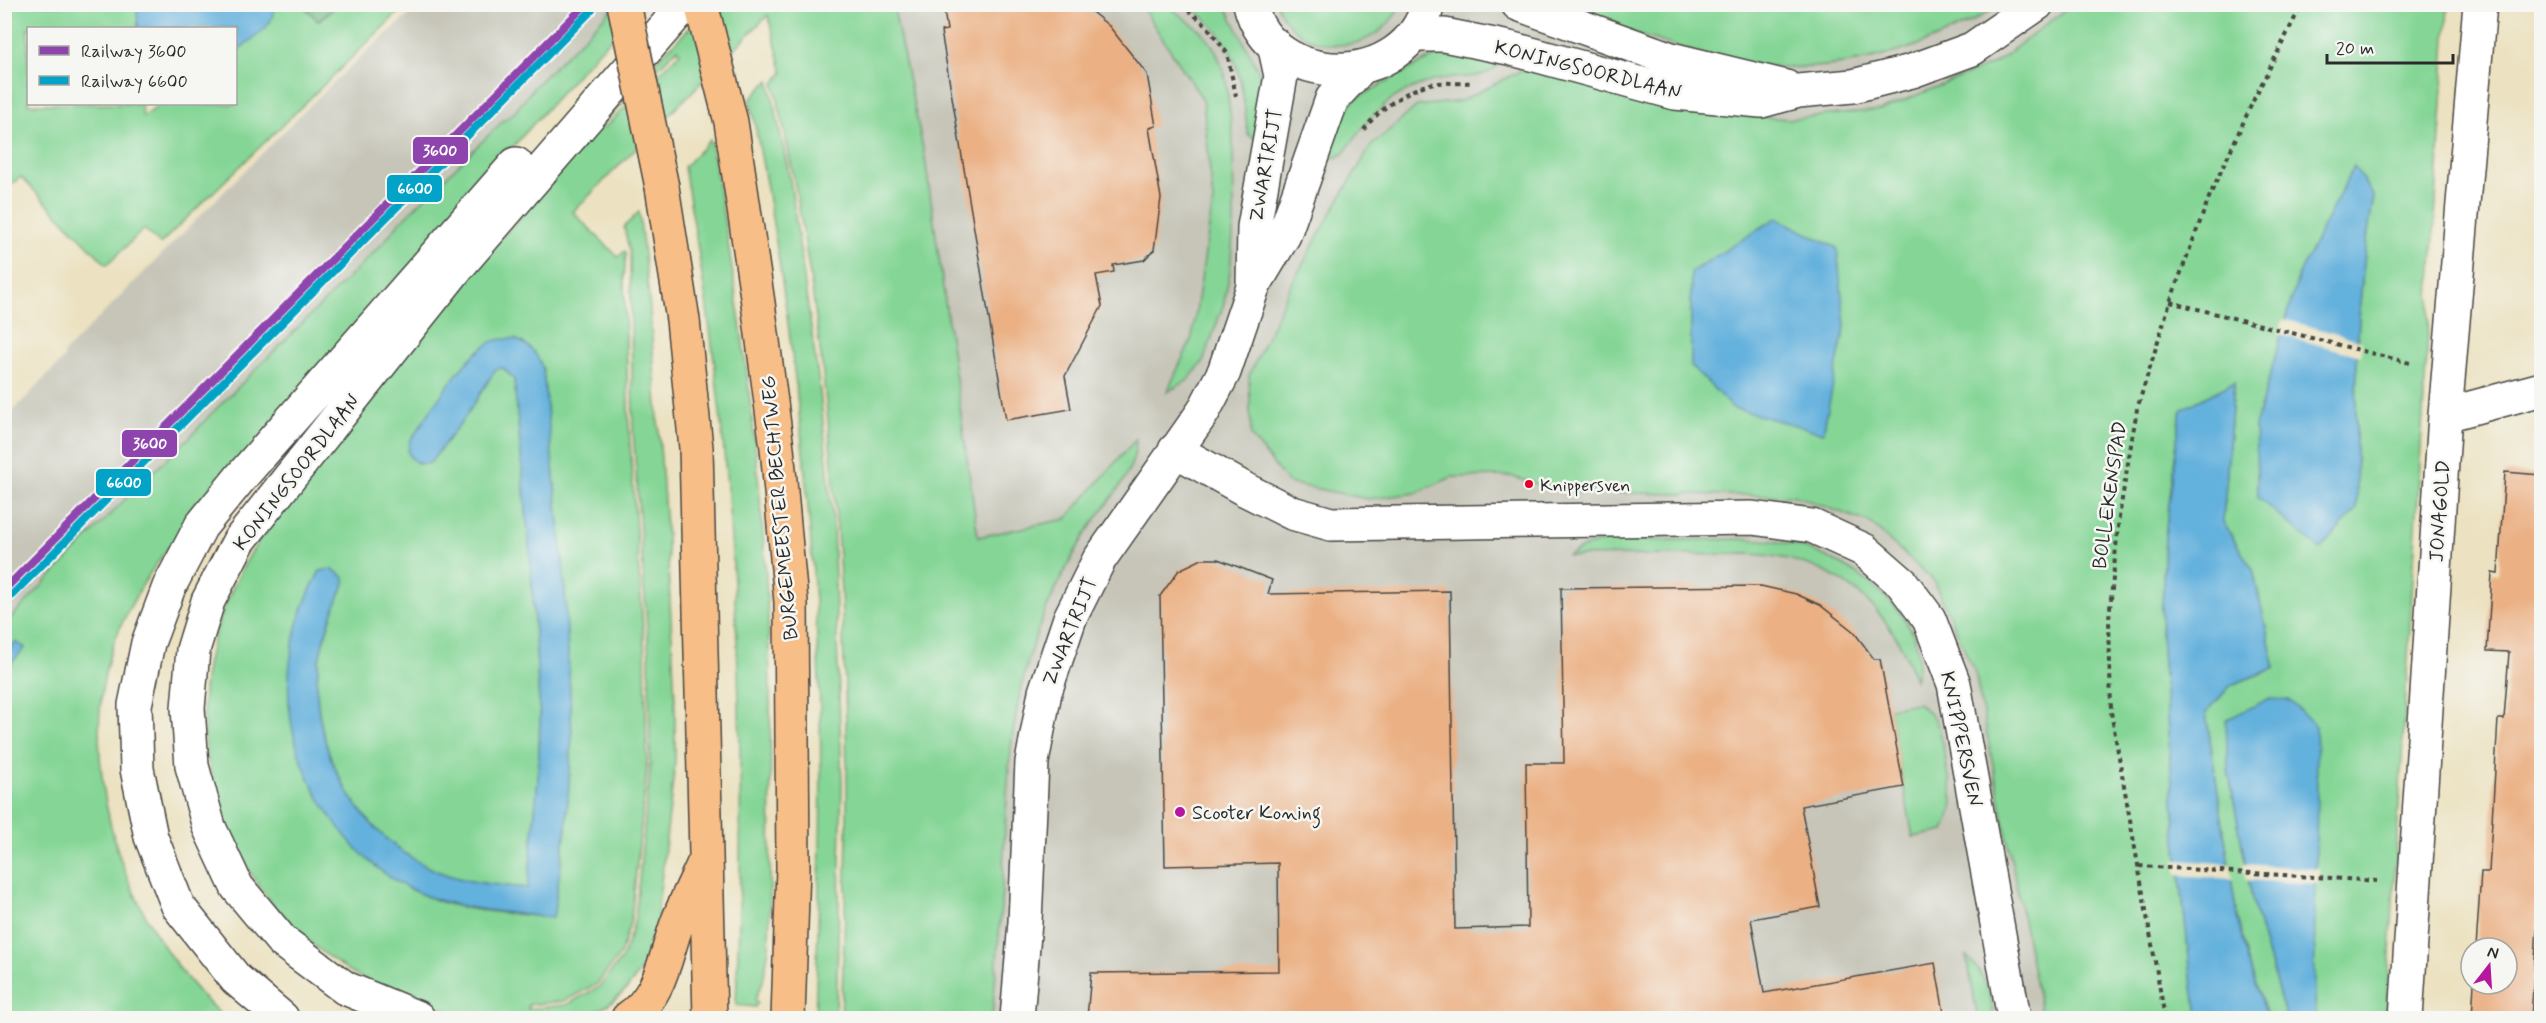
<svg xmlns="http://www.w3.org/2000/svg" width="2546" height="1023" font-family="Mynerve,sans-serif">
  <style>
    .industrial { fill: #c6c5b8 }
    .green { fill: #85d696; stroke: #588060; stroke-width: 1.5; fill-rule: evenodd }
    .forest { fill: #6cb77f; stroke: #4c7155; stroke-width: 1.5 }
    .water { fill: #63b1dd; stroke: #476e84; stroke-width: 1.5 }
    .pier { fill: #ece2c1 }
    .building { fill: #ebb185 }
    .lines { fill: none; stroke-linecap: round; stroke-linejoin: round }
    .minor-casing { stroke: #484642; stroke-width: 36 }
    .major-casing { stroke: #484642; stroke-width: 36 }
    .path { stroke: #484642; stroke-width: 4; stroke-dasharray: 4.5 4.5; stroke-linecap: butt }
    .minor { stroke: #fff; stroke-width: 33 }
    .major { stroke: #f7be87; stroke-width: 33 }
    .major-bridge-casing { stroke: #484642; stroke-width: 36; stroke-linecap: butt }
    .major-bridge { stroke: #f7be87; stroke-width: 33 }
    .rail-1-casing { stroke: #f6f6f2; stroke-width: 12 }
    .rail-2-casing { stroke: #f6f6f2; stroke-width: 12 }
    .rail-1 { stroke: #8e44ad; stroke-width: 8 }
    .rail-2 { stroke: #02a3c6; stroke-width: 8 }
    .bus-dot { fill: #e4002b; stroke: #f6f6f2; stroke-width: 2 }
    .poi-dot { fill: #b5179e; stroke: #f6f6f2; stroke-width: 2 }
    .labels { text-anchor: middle; stroke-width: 5; stroke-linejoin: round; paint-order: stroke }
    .bus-label { font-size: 18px; fill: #2b2b2b; stroke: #f6f6f2; text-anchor: start }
    .street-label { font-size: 20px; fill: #2b2b2b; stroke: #f6f6f2 }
    .poi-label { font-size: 20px; fill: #2b2b2b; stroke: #f6f6f2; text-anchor: start }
    .line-badge { stroke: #f6f6f2; stroke-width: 2 }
    .badge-label { font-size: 16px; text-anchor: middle; font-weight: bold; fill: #fff }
  </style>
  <rect width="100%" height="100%" fill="#f6f6f2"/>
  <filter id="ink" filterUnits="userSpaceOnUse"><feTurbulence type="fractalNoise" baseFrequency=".0167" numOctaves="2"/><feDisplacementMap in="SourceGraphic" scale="12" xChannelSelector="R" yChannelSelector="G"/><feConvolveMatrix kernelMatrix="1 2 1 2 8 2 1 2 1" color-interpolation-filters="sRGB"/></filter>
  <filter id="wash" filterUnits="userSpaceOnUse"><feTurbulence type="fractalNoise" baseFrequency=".008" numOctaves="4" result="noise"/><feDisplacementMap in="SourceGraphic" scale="24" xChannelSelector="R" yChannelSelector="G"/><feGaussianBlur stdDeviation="1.35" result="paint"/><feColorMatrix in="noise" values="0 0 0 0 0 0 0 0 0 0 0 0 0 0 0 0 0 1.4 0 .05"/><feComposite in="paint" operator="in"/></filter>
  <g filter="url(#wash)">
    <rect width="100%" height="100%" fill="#ece2c1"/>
    <path class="industrial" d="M421,5H616L534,87L515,112L505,119L399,223L384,242L210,415L192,435L132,492L5,624V419L65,357L63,354L300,115L363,54Z
      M880,5H2072L1995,63L1881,110L1788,119L1673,110L1528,68L1461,101L1417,106L1371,146L1288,291L1249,376L1416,493L1452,477L1510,476L1563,492L1796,496L1870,523L1933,580L1975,672L2042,1018H967Z"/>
    <path class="green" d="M4,5H137L138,28H28V104H141L143,117L161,104H236V51C252,39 274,27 274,5H303L318,21L338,5H406L160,244L144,229L107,265L21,177L5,189Z
      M616,5H645C598,49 556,98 513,147C464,204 415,261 366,317C325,365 284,412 243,459C192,517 134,579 110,654C93,710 98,771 111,827C129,900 170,967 224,1018H5V670L25,648L16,642L5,652V624L132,492L192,435L210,415L384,242L399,223L505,119L515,112L534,87Z
      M713,5H893L925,158L978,537L1066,519L1136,439C1136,477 1105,503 1086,533C1071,558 1058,583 1046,610C1010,693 1007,779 1003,869C1001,919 996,969 992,1018H841C844,940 848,861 847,782C844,548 826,310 774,83L783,73L768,15L573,212L618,257L625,251L626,254L624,278L629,429L645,656L647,769L631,920L620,955L597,984L564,1001L528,1005V1009L566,1005L599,987L623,957L635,920L650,770L649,656L633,429L630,254L624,227L639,212L649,298L667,540L675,700V763L655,933C645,975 617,1011 572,1018C556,1021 538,1018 522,1018C377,1019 251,929 214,787C204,748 200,705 207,666C216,619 235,577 261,537L453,293L660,57ZM677,49L680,53L604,128L601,126L603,123ZM515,339C531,346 537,354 543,370L564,573L572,736L566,828L553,918C515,913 471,913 435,900C353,869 296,785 289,699C288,684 291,668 292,653L331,617C328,629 323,640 320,652C303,740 358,843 443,874C470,884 500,885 528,888L538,779L540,718L530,553L514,379L503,368L496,369L419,464L410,457Z
      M1135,5H1167L1201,31L1209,41L1216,51L1225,75L1233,135L1234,222L1230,272L1224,303L1203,362L1187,381L1167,392L1192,338L1213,201L1203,100L1144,10Z
      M1189,5H1225L1260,74L1263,88L1254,139L1248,134C1241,76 1239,42 1189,5Z
      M1277,5V4L1400,5C1377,58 1299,59 1277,5Z
      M1546,5H2001C1934,45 1859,71 1780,67C1765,66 1749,66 1735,63C1671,47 1609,24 1546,5Z
      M2072,5H2448L2386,1018H2316L2314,971L2228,769L2253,904L2286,1018H2268L2248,962L2237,917L2206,713L2231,685L2275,668L2253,570L2223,523L2234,382L2181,410L2165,536L2161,635L2176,839L2193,994L2201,1018H2042L1975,672L1933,580L1870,523L1796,496L1563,492L1510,476L1452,477L1416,493L1368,499L1288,483L1251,436L1249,376L1288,291L1327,220L1371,146L1417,106L1461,101L1528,67L1673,110L1788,119L1881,110L1995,63ZM2374,197C2354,299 2355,405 2357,508L2299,274Z
      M1457,54L1499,62L1497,67C1482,79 1467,76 1449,78C1397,85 1372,112 1344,153L1338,157L1325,158L1340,119L1355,99L1423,62L1434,57Z
      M769,80L790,179L820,391L833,522L842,784L836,1018H815C819,898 824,777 818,657C809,470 788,283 750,100Z
      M710,140C739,295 761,460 768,617C772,727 771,838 769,948L763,981L755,1000L758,1002L755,1007L736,1005C745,799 741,592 717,386C709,313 697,240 684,167Z
      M1747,539C1768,540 1790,542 1810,550C1858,567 1936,622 1915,680C1890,603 1832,558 1751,554L1567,556L1587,546L1607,541Z
      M1918,703L1935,719L1940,730L1953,800L1952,811L1944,831L1913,837L1889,708Z
      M1966,956C1986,974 1990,994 1994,1018H1978Z"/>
    <path class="forest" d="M303,5H338L318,21Z"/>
    <path class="water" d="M137,5H274C275,28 253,38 236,51V28H138Z
      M2354,166L2374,197C2354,299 2355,405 2357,509L2320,549L2258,498L2255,426L2299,274Z
      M1776,218L1837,248L1845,326L1823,433L1733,408L1691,366V272Z
      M515,339C530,345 538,354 543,370L564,573L572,736L566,828L553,918C501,911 445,911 399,883C344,850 301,783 291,721C283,672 295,613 320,571L332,569L343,576L345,582C336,604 326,627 321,651C302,733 352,829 426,866C457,882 494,885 528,888L538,779L540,718L530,553L514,379L503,368L496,369L466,416L430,463C420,465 412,463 408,452L410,441C430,413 459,362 488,344C496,338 505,339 515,339Z
      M2234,382L2223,522L2253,570L2275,668L2231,685L2206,713L2237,917L2248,962L2268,1018H2201L2193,994L2176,839L2161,635L2165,536L2181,410Z
      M16,642L25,648L5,670V652Z
      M2268,699L2289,700L2316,726C2320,823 2311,921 2316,1018H2286L2253,904L2228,769L2226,720Z"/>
    <path class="pier" d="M2283,319L2362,341L2361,356L2278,334Z
      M2175,860L2230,864L2233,879L2177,875Z
      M2243,864L2319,869L2318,884L2246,880Z"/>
    <g id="blocks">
      <path class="building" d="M943,4H1082L1109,26L1147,74L1156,126L1149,128L1161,198L1154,250L1144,260L1113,265L1114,272L1096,275L1102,306L1065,376L1071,409L1006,420L941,31L947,30Z
        M2505,472L2541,475V899H2539L2531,1018H2472L2474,984H2507V948H2476L2481,872H2489L2498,719H2504L2509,652L2487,651L2492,573L2498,574Z
        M1202,559H1218L1272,580L1268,594L1450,591L1455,929L1528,927L1526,763H1564L1561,588L1761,586L1796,594L1820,605L1854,632L1874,659H1880L1904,787L1801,806L1820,907L1751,919L1764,993L1935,963L1945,1018H1087L1091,973L1279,971L1278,863L1165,866L1160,596L1179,570Z"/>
    </g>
  </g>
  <g filter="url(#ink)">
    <use href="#blocks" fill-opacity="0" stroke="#484642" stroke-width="1.5"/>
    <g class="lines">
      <g class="minor-casing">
        <path id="minor" d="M1250,4C1271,91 1406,91 1428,4
          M1518,4L1671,59L1786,87
          M1413,35H1444L1509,48L1675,93L1761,101L1798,91L1853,86L1912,71L1972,49L2037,4
          M1253,285L1254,227L1281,76L1274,44
          M2445,415L2542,389
          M1175,450L1246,490L1292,513L1331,524L1752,518L1812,526L1864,550L1902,583L1929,619L1954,684L2014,1018
          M282,1018L236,979L178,906L151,837L137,769L135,705L148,643L169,587L201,526L241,477L516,164
          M418,1018L345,988L282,941L237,887L209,827L192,766L188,708L193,650L208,601L239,541L456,269L675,16L688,4
          M1017,1018L1025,922L1032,762L1045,692L1070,618L1099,560L1203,412L1224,372L1253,287L1284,235L1332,99L1360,69
          M2406,1018L2445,415L2480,4"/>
      </g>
      <g class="major-casing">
        <path id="major" d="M701,4L731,122L758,303L777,448L791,602L793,867L788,1018
          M662,187L683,320L696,448L710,1018
          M628,1018C662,996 665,955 678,921C685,902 695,883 703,865"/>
      </g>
      <path class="path" d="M1181,4L1206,25L1227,53L1236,96
        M1364,130C1376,111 1408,89 1430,84C1443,81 1459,85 1473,82
        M2170,302L2410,363
        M2139,866L2378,881
        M2165,1018L2111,712L2109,619L2119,517L2137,409L2170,302L2210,195L2254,99L2302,4"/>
      <use href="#minor" class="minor"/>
      <use href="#major" class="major"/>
      <g class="major-bridge-casing">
        <path id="major-bridge" d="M624,4L662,187"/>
      </g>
      <use href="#major-bridge" class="major-bridge"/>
      <g class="rail-1-casing">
        <path id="rail-1" d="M4,590L586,4"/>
      </g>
      <g class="rail-2-casing">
        <path id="rail-2" d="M10,597L592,10"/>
      </g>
      <use href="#rail-1" class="rail-1"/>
      <use href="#rail-2" class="rail-2"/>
    </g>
  </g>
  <circle class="bus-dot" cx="1529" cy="484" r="5"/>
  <circle class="poi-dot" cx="1180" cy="812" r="6"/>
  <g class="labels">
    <g class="bus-label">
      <text x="1540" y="491">Knippersven</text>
    </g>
    <g class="street-label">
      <text transform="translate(1588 69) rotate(14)" y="7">KONINGSOORDLAAN</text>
      <text transform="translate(1265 165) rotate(-80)" y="7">ZWARTRIJT</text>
      <text transform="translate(296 472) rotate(-52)" y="7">KONINGSOORDLAAN</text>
      <text transform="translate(2109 495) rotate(-82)" y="7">BOLLEKENSPAD</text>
      <text transform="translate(779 508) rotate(-95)" y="7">BURGEMEESTER BECHTWEG</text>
      <text transform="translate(2439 511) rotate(-86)" y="7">JONAGOLD</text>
      <text transform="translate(1069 631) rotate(-68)" y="7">ZWARTRIJT</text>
      <text transform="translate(1962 739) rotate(78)" y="7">KNIPPERSVEN</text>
    </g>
    <g class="poi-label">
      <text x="1192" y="819">Scooter Koning</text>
    </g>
  </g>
  <g class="line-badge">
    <rect x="412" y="136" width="57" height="29" rx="6" fill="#8e44ad"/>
    <rect x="386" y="174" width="57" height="29" rx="6" fill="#02a3c6"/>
    <rect x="121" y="429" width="57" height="29" rx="6" fill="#8e44ad"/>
    <rect x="95" y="468" width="57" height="29" rx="6" fill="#02a3c6"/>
  </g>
  <g class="badge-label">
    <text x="440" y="156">3600</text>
    <text x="415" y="194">6600</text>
    <text x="150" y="449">3600</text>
    <text x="124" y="488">6600</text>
  </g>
  <rect width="2546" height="1023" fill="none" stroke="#f6f6f2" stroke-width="24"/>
  <rect x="27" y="27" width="210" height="78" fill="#f6f6f2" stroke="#a5a5a2" stroke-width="1.5"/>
  <rect x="39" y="46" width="30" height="9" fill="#8e44ad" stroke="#a5a5a2" stroke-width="1.5"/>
  <text x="81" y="57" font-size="18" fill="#2b2b2b">Railway 3600</text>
  <rect x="39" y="76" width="30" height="9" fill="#02a3c6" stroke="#a5a5a2" stroke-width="1.5"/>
  <text x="81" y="87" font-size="18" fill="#2b2b2b">Railway 6600</text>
  <g transform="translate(2489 966) rotate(17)"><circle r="28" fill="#f6f6f2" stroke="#a5a5a2" stroke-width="1.5"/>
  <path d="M0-4.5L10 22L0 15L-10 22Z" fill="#b5179e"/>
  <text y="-9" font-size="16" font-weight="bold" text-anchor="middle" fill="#2b2b2b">N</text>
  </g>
  <path d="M2327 54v9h126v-9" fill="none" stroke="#2b2b2b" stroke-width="3"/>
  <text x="2336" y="54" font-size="18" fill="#2b2b2b" stroke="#f6f6f2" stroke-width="4.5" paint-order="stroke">20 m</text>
</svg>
